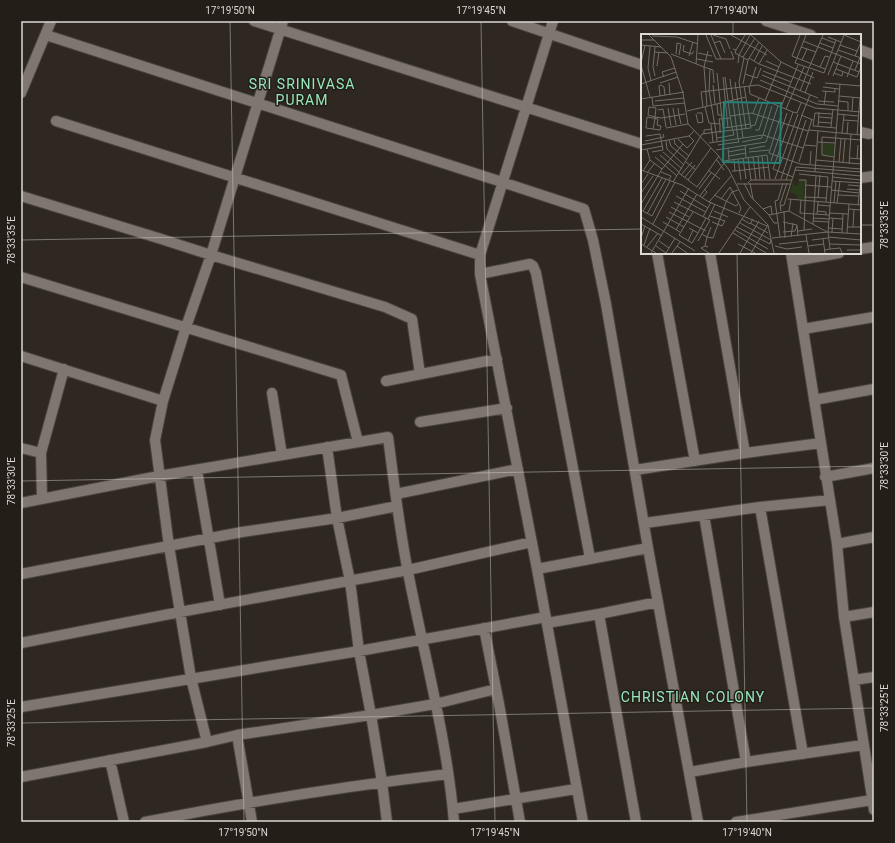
<svg xmlns="http://www.w3.org/2000/svg" width="895" height="843" font-family="Roboto,sans-serif">
  <style>
    .lines { fill: none; stroke-linecap: round; stroke-linejoin: round }
    .minor-casing { stroke: #49453e; stroke-width: 12 }
    .minor { stroke: #7f776f; stroke-width: 10 }
    .ticks { fill: none; stroke: #dcd8d3; stroke-width: 1; stroke-opacity: 0.45 }
    .labels { text-anchor: middle; stroke-width: 3; stroke-linejoin: round; paint-order: stroke }
    .neighbourhood-label { font-size: 14px; letter-spacing: 1px; fill: #96e7bd; stroke: #241e18 }
    .inset-road { fill: none; stroke: #746e68; stroke-width: 1 }
    .view { fill: #248078; fill-opacity: 0.15; stroke: #248078; stroke-width: 2 }
    .inset-edge { fill: none; stroke: #dcd8d3; stroke-width: 2 }
    .neatline { fill: none; stroke: #dcd8d3; stroke-width: 1.5 }
    .ticks-label { font-size: 10px; text-anchor: middle; fill: #dcd8d3 }
  </style>
  <rect width="100%" height="100%" fill="#2e2821"/>
  <g class="lines">
    <g class="minor-casing">
      <path id="minor" d="M254,21L642,144
        M512,21L642,65
        M553,21L480,255V274L537,569L583,822
        M766,21L811,35
        M46,35L502,182L584,209L593,240L606,304L648,548L698,822
        M860,50L874,55
        M21,93L51,21
        M56,121L480,255
        M860,132L869,134
        M860,178L874,176
        M21,196L158,238L211,255L385,307L412,319L420,374
        M860,249L874,247
        M657,253L695,461
        M710,253L745,453
        M791,253L830,500L837,544L844,617L874,810
        M793,261L839,253
        M480,274L530,264L533,266L536,273L590,558
        M21,277L341,375L358,442
        M803,329L874,317
        M21,356L163,401
        M386,381L497,359
        M272,393L282,455
        M814,400L874,389
        M420,422L507,408
        M327,447L337,518L350,581L359,651L371,715L435,704L496,689
        M21,448L41,453
        M197,470L220,605
        M635,470L745,453L821,443
        M825,477L874,468
        M396,494L518,469
        M42,499L41,453L64,369
        M21,503L159,476L388,437C394,482 399,527 408,572C424,655 447,738 454,822
        M760,507L803,754
        M704,515L746,762
        M645,523L760,507L830,500
        M837,544L874,537
        M537,569L648,548
        M21,574L242,532L337,518L397,506
        M599,614L658,602
        M844,617L874,612
        M547,623L599,614L636,822
        M484,628L499,704L520,822
        M21,643L180,612L408,570L532,542
        M854,680L874,677
        M21,707L359,651L546,617
        M237,735L252,822
        M207,742L237,735L371,715L382,782L387,822
        M110,760L124,822
        M690,772L746,762L863,745
        M21,777L207,742L191,678L169,546L155,440L163,401L186,327L211,255L283,21
        M453,809L576,789
        M145,822C246,802 347,786 448,774
        M736,822L872,800"/>
    </g>
    <use href="#minor" class="minor"/>
  </g>
  <path class="ticks" d="M230,21L244,822M481,21L495,822M733,21V35M860,225H874M21,240L642,229M737,253L747,822M21,481L874,466M21,723L874,708"/>
  <g class="labels">
    <g class="neighbourhood-label">
      <text x="302" y="89">SRI SRINIVASA<tspan x="302" dy="16">PURAM</tspan></text>
      <text x="693" y="702">CHRISTIAN COLONY</text>
    </g>
  </g>
  <g transform="translate(641 34)">
    <rect width="220" height="220" fill="#2e2821"/>
    <path d="M182,109L193,110L192,122L181,121ZM153,146L154,152H157L158,146L164,147L162,165H156V161L149,158Z" fill="#2a3b1b"/>
    <path class="inset-road" d="M8,1L30,23L42,59L47,90L76,120L88,136L103,166L127,191L133,219M65,1L75,25H93L90,17M70,1L80,25M72,1L85,5L89,15M90,1L126,21M110,1L140,28L173,44M159,1L151,22L161,26L166,15M203,1L220,8M11,2L36,3L57,10M187,3L200,8M181,4L194,9M0,6H13M162,7L220,30M73,9L79,7L84,19M179,9L192,14M0,11L20,13M43,11L42,17L51,20L53,17M199,11L216,17M9,12L7,34L10,47M14,13L12,33L14,42M160,13L175,18M92,15L95,16L104,1M95,16L94,19L98,21L97,29M197,16L220,24M67,17L63,33L72,36L73,49M13,18L27,19M57,19L71,22M30,20L63,33L66,72M35,20L36,9L40,10L38,21M48,22L52,8M214,22L220,8M102,23L114,4M103,24L98,21L109,1M108,24L118,30L126,16M56,25L72,28M161,26L184,35M113,27L121,12M125,27L138,33M192,28L218,38M0,29L4,11M55,30L57,1M118,30L170,50M0,31L9,63M16,32L18,18M179,33L184,22L188,23M168,34L182,1M169,34L183,39L195,6M195,35L216,43L220,33M214,36L220,21M122,37L150,48M76,39L82,94L91,93L89,82M193,39L201,42L202,37M104,40L116,44L120,34M121,41L177,64M187,41L203,1M192,42L200,22M23,43L21,38L34,34M82,43L87,94M84,43L89,82L110,79L167,97M206,43L212,27M89,45L97,105M119,46L176,70L197,72M94,48L102,104M98,48L105,95M98,48L103,24L107,26M19,49L37,43M28,49L29,61M184,49L220,52M0,50L35,38M102,50L107,26L118,8M72,51L74,70M108,52L109,60L152,78M109,52L115,33M182,53L198,55M159,57L168,34L154,29L165,1M181,57L194,58V54M164,59L172,38M19,62L18,52L20,51L23,53L24,61M198,62L220,64M11,63L12,72L44,69M0,65L43,58M14,67L43,64M124,67L140,28M177,67L193,68M197,67L207,68V77M76,70L77,81H80M183,71L185,57M62,73L60,58L117,51L174,74L220,78M64,73L68,89L79,90V99M140,73L157,31M27,74L30,92M32,74L35,91M37,74L38,81L44,80M145,75L163,33M17,76L22,75L25,93M46,77L105,63M211,77L212,63M141,78L128,119L159,130L220,135M112,79L118,64M55,80L57,89L62,88L61,79H56M196,80L218,82M160,81L172,86M161,81L169,61M6,83L17,85L16,91L20,92L19,96L5,94ZM178,83L191,84M202,86L217,87M177,88L190,89M70,90L72,108M79,90L78,85L90,84M109,92L114,91L121,69M172,92L174,79L191,80M172,92L195,94M177,92L178,78M190,93L192,75M25,94L47,90M12,95L14,85V83L15,74L8,73L7,81L14,83L21,84L38,81L40,90M114,96H118L127,68M168,96L220,101M201,99L203,81M63,100V96L71,95M206,100L207,88M93,101L91,93L109,90M122,101L131,72M216,101L219,64M5,102L19,100L22,116L11,118M76,104L93,101M33,105L34,110L48,122M37,105L46,114L53,107L48,102M28,106L30,112L46,126M4,107L23,103L22,100M25,107L26,115L43,131M76,107L75,98L110,94L103,52M101,108L121,104V101M176,108L194,109M68,109L122,101L162,114M0,111L48,102L53,97M77,111L98,108L97,105M104,111L105,124M163,111L175,112M87,114L88,126M6,115L22,112M108,115L124,112M0,116L6,115L9,126L2,137M75,116L125,108L137,72M22,118L41,135M87,118L104,115M108,118L128,116M19,121L38,138M88,122L105,119M117,122L119,145M121,122L124,145M14,123L36,142M112,123L115,146M193,123L181,121V103L220,106M102,124L105,145M107,124L110,146M208,124L220,125M75,125L83,136M97,125L100,146M216,125L217,111M9,126L21,135M175,126L220,130M83,127L126,121L129,145M130,127L146,79M45,128L55,136M158,128L171,85M198,128L200,105M202,128L204,105M169,130L170,117M208,130L210,100M0,136L41,151L68,168L126,192M67,136L79,145M154,136L220,142M91,137H94L93,125M94,137L128,133M20,138L30,142L28,146M174,138L177,97M6,139L14,129M38,139L56,153L78,122M158,140L187,143M40,141L51,128M44,143L54,131M152,143L132,135L152,78L156,79L160,69M191,143L220,146M134,145L157,80M140,145L161,81M47,146L70,114M145,146L165,86M158,146H165L163,196M191,147L220,149M32,148L61,100L75,98L68,57L69,35M103,149L110,163L128,181L133,189H137M107,149L110,146H151M109,149L112,165M0,150L7,140M96,150H150M164,151L190,153M207,151L220,152M58,155L70,139M206,155L218,156M190,156L218,159M39,157L67,174M0,159L12,142M73,161L95,172L97,170M197,161L218,162M35,162L65,178M59,162L83,129M163,163L186,164M61,164L66,158L63,155M177,164L179,141M80,165L89,153L100,174L98,179M147,165L220,171M160,166L159,179L188,181M33,168L69,186L57,207M68,168L91,141M185,168L187,143M193,169L195,147M196,169L199,147M0,170L21,135L42,110M177,171L189,172M217,171L219,152M139,172L143,171L155,133L220,138M30,173L48,183M122,175L130,172L131,180M208,175L220,176M0,176L11,182L29,147M2,177L21,144M73,177L87,183M140,177L139,170L146,149M143,177L144,204M148,177L150,165M176,177L185,178V181M28,178L65,197M52,178L38,201L51,209L57,199M188,179L207,180M6,180L25,145M176,180L177,168M128,181L148,177L186,198M69,182L84,187L81,192L71,188M0,183L54,217M25,183L43,193M62,183L70,168M172,184L188,185M188,184L202,185M67,185L74,170M101,185L109,190L112,185M172,187L188,188M22,188L39,198M142,188L156,191L157,202M109,189L127,199M0,190L21,202M12,190L34,148M172,190L175,142M96,193L129,210L130,206L99,189M207,193H220M212,193L213,176M48,194L57,199L65,184M187,194L201,195M35,196L56,160M94,196L127,215M157,197L171,195M142,198L154,197L156,192M191,198L192,184M92,199L125,219M201,199L202,180M206,199L208,170M61,200L66,203L70,193M165,201L168,219M139,203L134,167L137,166L142,149M150,203L152,189M187,203L220,206M0,204L4,192M131,204L187,198L220,200M182,205L184,219M171,206L187,204M18,207L28,214M47,207L52,196M0,210L15,219M97,210L114,219M138,210L166,207M188,210L220,211M3,211L9,194M15,212L25,219M36,212L46,219M64,212L60,214L68,219M134,212L146,215L161,213M167,212L183,210M6,213L17,199M67,213L64,212L66,203L72,204L85,168L91,158L97,156M189,215L199,214L201,219M184,216L189,215L187,198L199,50M206,216H220M10,219L48,154M25,219L34,204M31,219L39,208M78,219L109,173M99,219L118,187M110,219L127,191M220,219V200"/>
    <path class="view" d="M83,68L140,69L139,129L82,128Z"/>
    <rect width="220" height="220" class="inset-edge"/>
  </g>
  <rect width="895" height="843" fill="none" stroke="#241e18" stroke-width="44"/>
  <rect x="22" y="22" width="851" height="799" class="neatline"/>
  <g class="ticks-label">
    <text x="230" y="14">17°19'50"N</text>
    <text x="481" y="14">17°19'45"N</text>
    <text x="733" y="14">17°19'40"N</text>
    <text transform="translate(884 225) rotate(-90)" y="4">78°33'35"E</text>
    <text transform="translate(11 240) rotate(-90)" y="4">78°33'35"E</text>
    <text transform="translate(884 466) rotate(-90)" y="4">78°33'30"E</text>
    <text transform="translate(11 481) rotate(-90)" y="4">78°33'30"E</text>
    <text transform="translate(884 708) rotate(-90)" y="4">78°33'25"E</text>
    <text transform="translate(11 723) rotate(-90)" y="4">78°33'25"E</text>
    <text x="243" y="836">17°19'50"N</text>
    <text x="495" y="836">17°19'45"N</text>
    <text x="747" y="836">17°19'40"N</text>
  </g>
</svg>
